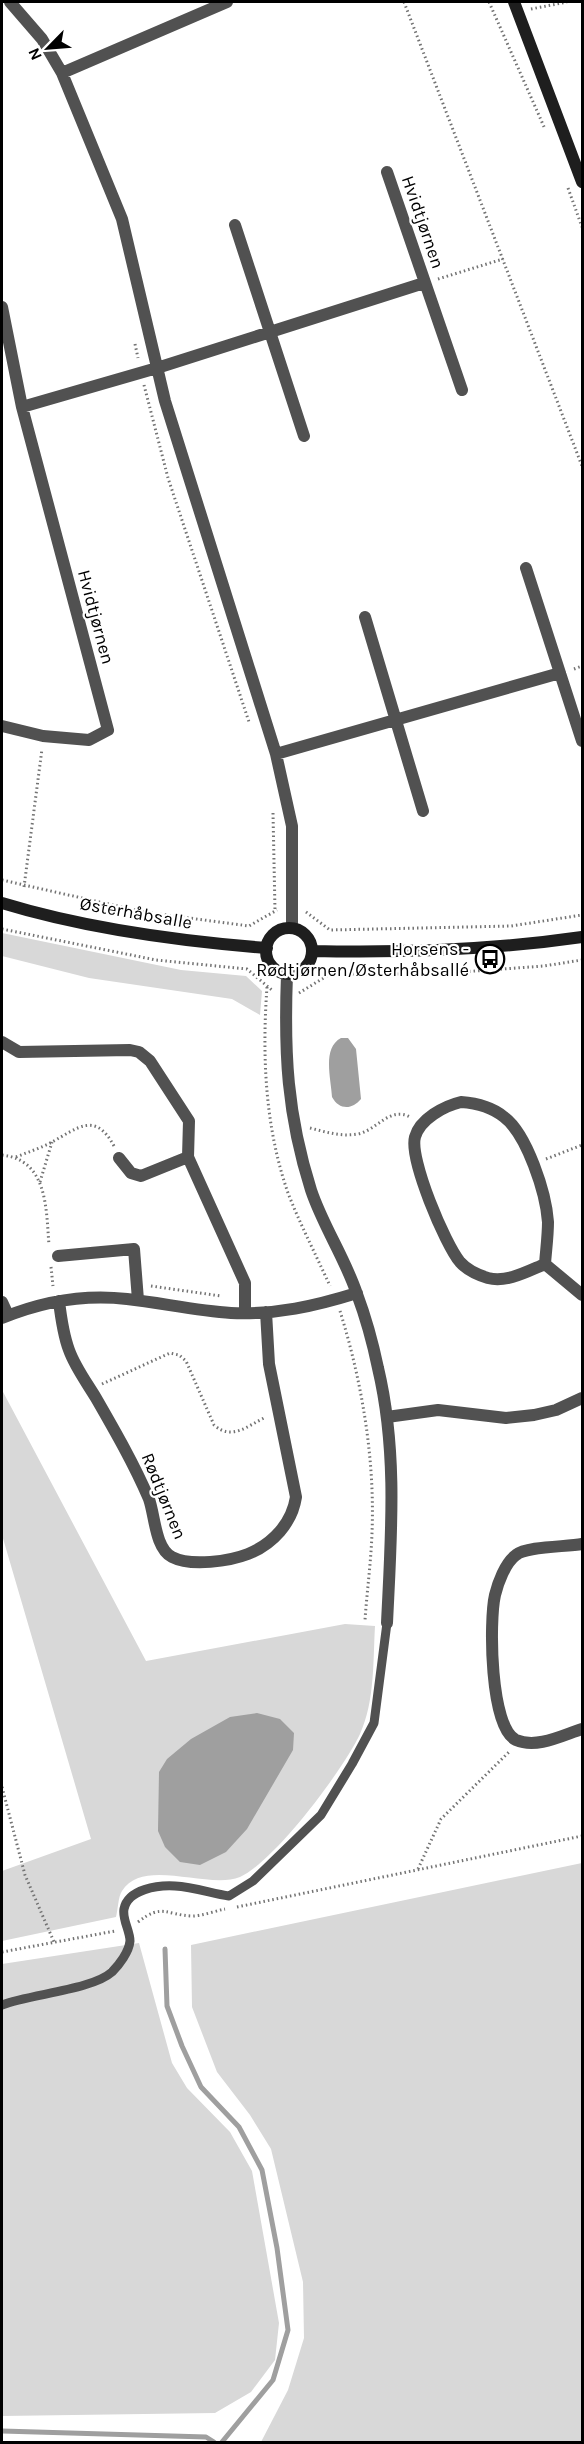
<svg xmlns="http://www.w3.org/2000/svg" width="584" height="2444" font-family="Karla,sans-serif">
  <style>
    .green { fill: #d8d8d8 }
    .water { fill: #9f9f9f }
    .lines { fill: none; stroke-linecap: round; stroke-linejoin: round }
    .stream { stroke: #9f9f9f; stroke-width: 5 }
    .path { stroke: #737373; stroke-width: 3; stroke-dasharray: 1.5 3; stroke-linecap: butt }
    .lane { stroke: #515151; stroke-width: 9 }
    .street { stroke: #515151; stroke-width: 12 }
    .secondary { stroke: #1e1e1e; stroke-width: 12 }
    .labels { text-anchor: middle; stroke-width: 4.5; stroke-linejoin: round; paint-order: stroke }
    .street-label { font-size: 18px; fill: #000; stroke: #fff }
    .poi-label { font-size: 18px; fill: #000; stroke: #fff; text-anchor: end }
  </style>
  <rect width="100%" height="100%" fill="#fff"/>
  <path class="green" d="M2,933L181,970L246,976L262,991L260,1015L232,999L89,978L2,956Z
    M2,1390L146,1661L345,1624L375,1626C373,1661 375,1701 360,1734C343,1770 275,1861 240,1877C208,1890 143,1857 122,1891C118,1897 118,1910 116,1917L2,1941V1871L91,1839L2,1535Z
    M582,1863V2442H261L288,2390L304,2338L303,2282L271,2149L250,2115L217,2072L192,2007L191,1945Z
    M139,1943L172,2063L187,2088L230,2132L252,2171L279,2323L275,2360L251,2392L215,2413L2,2416V1964Z"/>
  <path class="water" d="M341,1038H348L356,1049L361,1099C352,1110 339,1110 332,1097C331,1078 322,1048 341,1038Z
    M257,1713L280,1719L294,1733L293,1750L247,1829L226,1852L200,1865L180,1862L165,1847L158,1831L159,1772L167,1759L191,1739L230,1717Z"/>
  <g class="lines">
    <path class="stream" d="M165,1949L167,2006L182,2046L201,2087L239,2127L262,2170L277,2248L288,2330L273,2380L222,2442
      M2,2431L206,2437L214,2442"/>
    <path class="path" d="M404,2L582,466
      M489,2L545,129
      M531,9L567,2
      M568,188L582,227
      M438,279L503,259
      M135,344L138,358
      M144,385L168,478L249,722
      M574,669L582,666
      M273,813L275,911
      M2,880L144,912L249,926L277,910
      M24,887L42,749
      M306,912L330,930L511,926L582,915
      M2,929L156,960L247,969L273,991
      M267,987C262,1056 265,1127 288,1193C300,1224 316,1255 330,1286
      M299,993L330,974H434L544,966L582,960
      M310,1128C326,1132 341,1137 358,1134C377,1130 390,1106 410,1117
      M2,1155C48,1160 46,1209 49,1245
      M16,1157C28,1152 41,1148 52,1142C78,1128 95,1111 114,1146
      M546,1159L582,1145
      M40,1182L52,1142
      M51,1267L53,1286
      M151,1286L221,1296
      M340,1311C362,1382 375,1459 372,1533C371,1562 367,1591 365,1620
      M102,1384L170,1353L179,1355L186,1361L214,1425C232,1441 247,1426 266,1417
      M2,1787L25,1875L54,1942
      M418,1869L441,1819L510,1751
      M237,1907L582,1836
      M138,1922C162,1903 166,1915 192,1916C202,1916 215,1911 225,1909
      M2,1952L115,1931"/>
    <path class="lane" d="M2,2005C30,1994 92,1990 112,1972C119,1965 129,1952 130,1941C130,1931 122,1919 124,1909C128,1889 158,1885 175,1886C193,1887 211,1893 229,1896L253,1881L321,1815L352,1764L374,1723L387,1623"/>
    <path class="street" d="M10,2L42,39L62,73L122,219L165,401L276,754L292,826V928
      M62,73L227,2
      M387,172L462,390
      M235,225L304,436
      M2,307L22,407L108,730L89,740L43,736L2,726
      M22,407L157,368L424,283
      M526,568L582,741
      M365,617L423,811
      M276,754L560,673
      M287,974C284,1053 287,1114 311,1190C323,1226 345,1258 357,1294C366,1318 373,1344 378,1368C398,1452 391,1538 387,1623
      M2,1042L19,1052L130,1050L139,1052L150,1061L189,1121L188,1157L245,1283V1313
      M461,1102C475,1103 492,1107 504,1117C527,1134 546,1193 548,1222C548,1236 546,1250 545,1264C528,1271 507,1283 488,1278C478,1275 467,1270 460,1262C445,1244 409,1159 415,1137C420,1119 444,1106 461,1102Z
      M119,1158L131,1173L141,1176L188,1157
      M58,1256L134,1249L138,1300
      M545,1264L582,1295
      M59,1301C61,1318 63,1334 69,1350C75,1367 87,1383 96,1398C115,1431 134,1464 149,1499C155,1516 155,1548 172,1557C191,1567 230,1561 248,1554C273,1544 292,1523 296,1497L269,1364L266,1312
      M2,1302L8,1315
      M2,1318C41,1302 84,1294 127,1299C162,1303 197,1311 231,1313C276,1315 315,1306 357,1293
      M387,1417L438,1410L506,1418L534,1415L556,1410L582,1398
      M582,1544C566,1547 527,1546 516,1555C505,1563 498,1583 495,1595C489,1621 490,1728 516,1740C537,1749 563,1735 582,1729"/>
    <path class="secondary" d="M514,2L582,182
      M2,903C87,929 178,941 267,948
      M266 951a23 23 0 1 1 46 0a23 23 0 1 1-46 0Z
      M313,951C404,953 492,950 582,937"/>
  </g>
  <defs>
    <g id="bus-ring" transform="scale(1.5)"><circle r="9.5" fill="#fff" stroke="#000" stroke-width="1.5"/><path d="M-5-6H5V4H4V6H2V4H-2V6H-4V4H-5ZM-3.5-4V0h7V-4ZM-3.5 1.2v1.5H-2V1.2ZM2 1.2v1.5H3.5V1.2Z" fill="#000"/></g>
  </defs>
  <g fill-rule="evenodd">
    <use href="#bus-ring" x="490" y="959"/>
  </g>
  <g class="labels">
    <g class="street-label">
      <text transform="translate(423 222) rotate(71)" y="6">Hvidtjørnen</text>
      <text transform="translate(96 617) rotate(75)" y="6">Hvidtjørnen</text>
      <text transform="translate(136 913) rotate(10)" y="6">Østerhåbsalle</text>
      <text transform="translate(164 1496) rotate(68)" y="6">Rødtjørnen</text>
    </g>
    <g class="poi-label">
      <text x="469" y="955">Horsens -<tspan x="469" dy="21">Rødtjørnen/Østerhåbsallé</tspan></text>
    </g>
  </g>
  <rect width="584" height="2444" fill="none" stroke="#000000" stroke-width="6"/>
  <g transform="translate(48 48) rotate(245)" stroke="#ffffff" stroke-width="4.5" paint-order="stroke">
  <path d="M0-4.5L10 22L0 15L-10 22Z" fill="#000000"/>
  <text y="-9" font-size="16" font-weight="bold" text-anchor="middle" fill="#000000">N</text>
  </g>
</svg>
